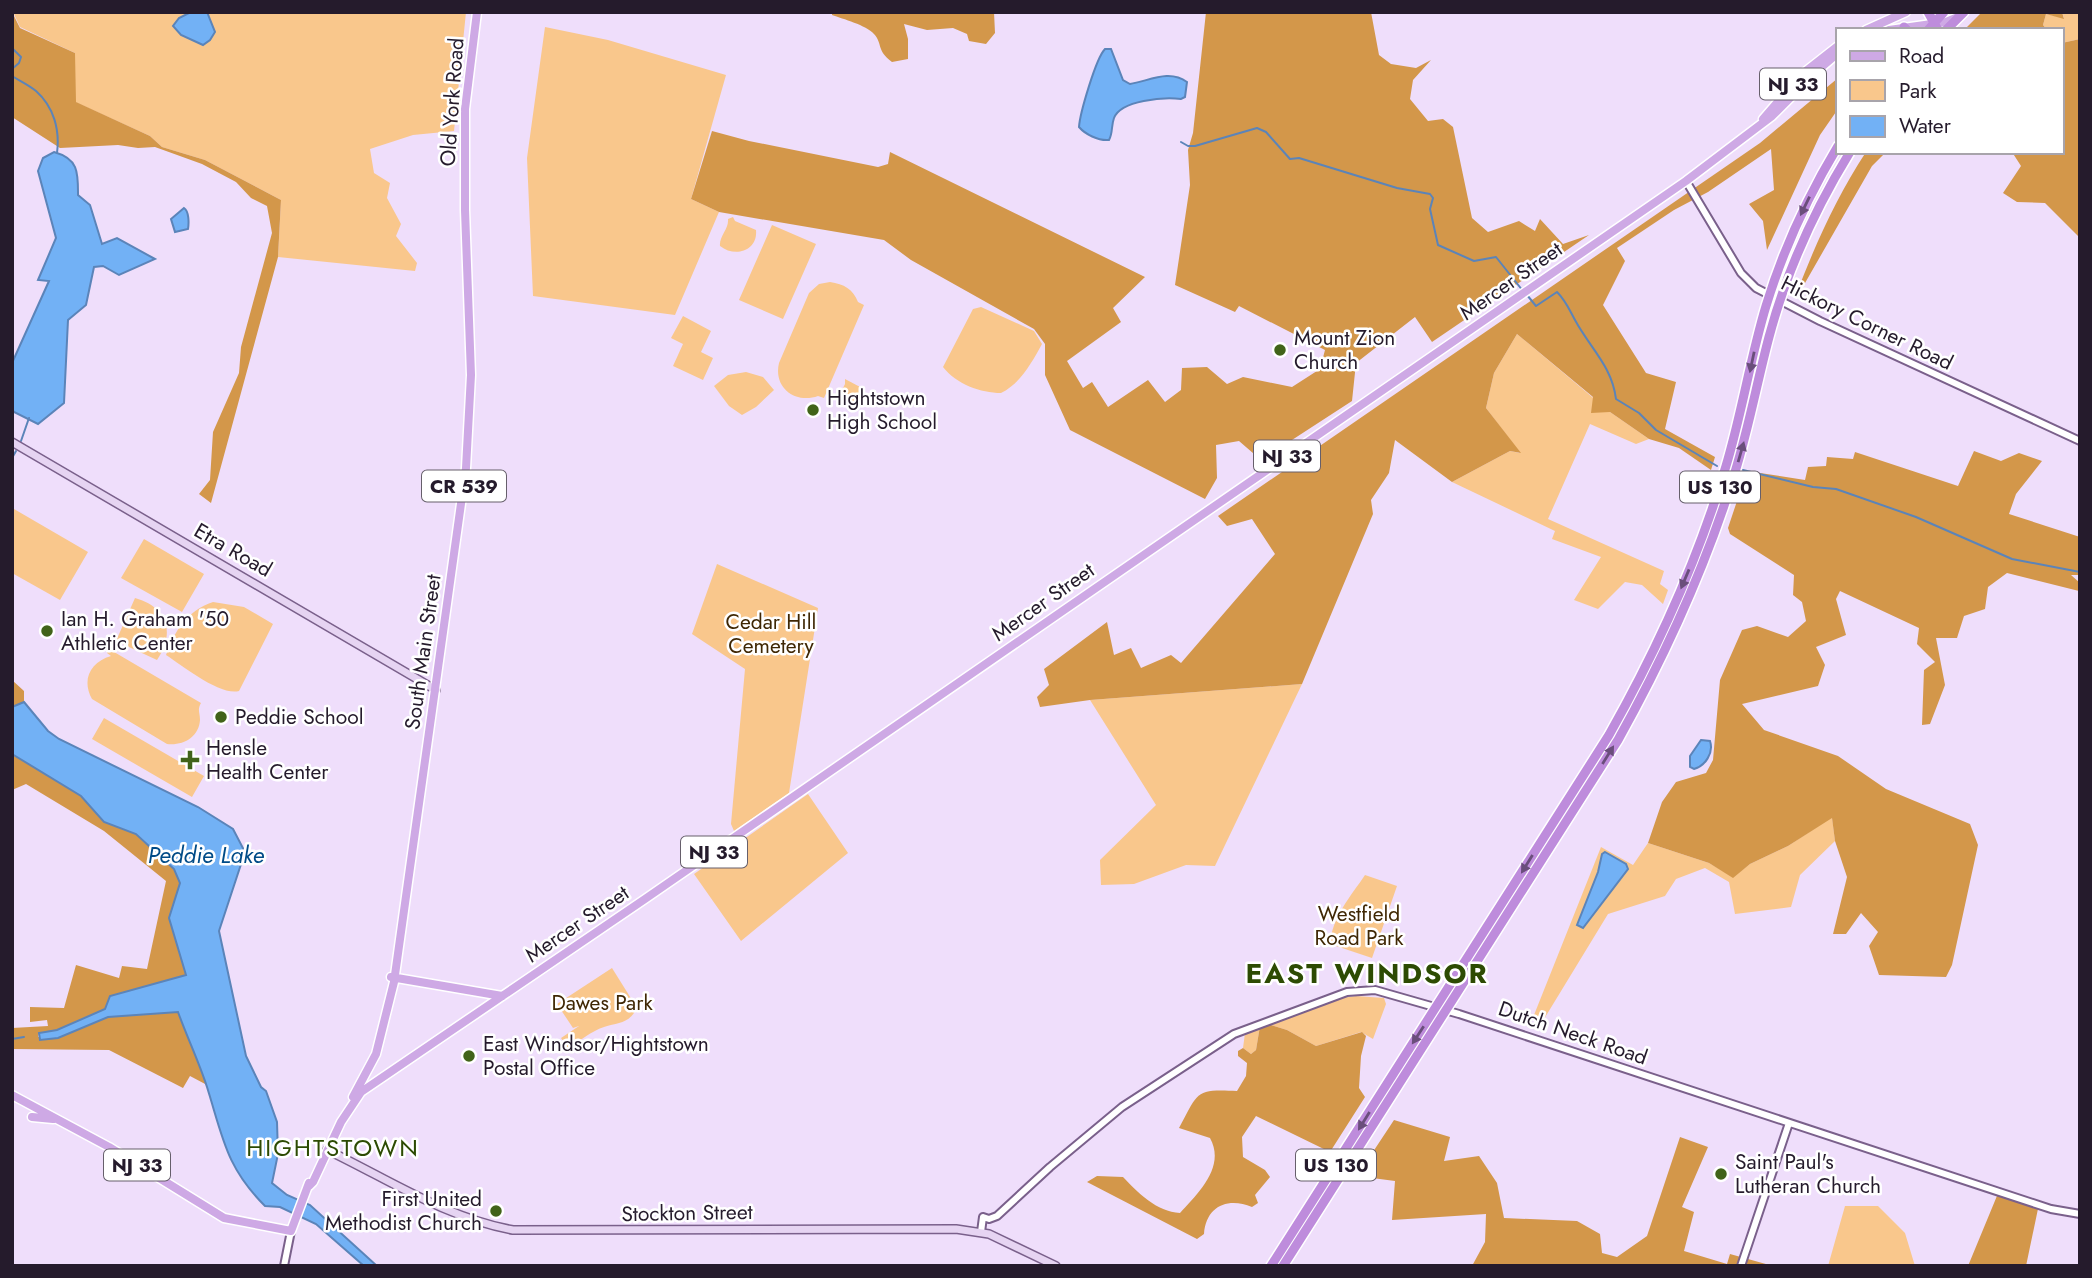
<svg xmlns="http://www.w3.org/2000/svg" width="2092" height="1278" font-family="Jost,sans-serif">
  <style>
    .green { fill: #f9c78c }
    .forest { fill: #d3974a }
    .water { fill: #72b1f5; stroke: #5b84b9; stroke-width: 2 }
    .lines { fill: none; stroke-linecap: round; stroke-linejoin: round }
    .stream { stroke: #5b84b9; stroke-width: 2 }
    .tertiary-casing { stroke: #7a608b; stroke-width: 10 }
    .secondary-casing { stroke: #7a608b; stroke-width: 10 }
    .primary-casing { stroke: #fff; stroke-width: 11 }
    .trunk-casing { stroke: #fff; stroke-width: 12 }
    .tertiary { stroke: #fff; stroke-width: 6 }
    .secondary { stroke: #e6d4f2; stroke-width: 7 }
    .primary { stroke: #cea9e5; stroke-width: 8 }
    .trunk { stroke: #be8cdc; stroke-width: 9 }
    .oneway { fill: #6a4e7b }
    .poi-dot { fill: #416319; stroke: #fff; stroke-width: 2.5 }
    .labels { text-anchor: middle; stroke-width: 5; stroke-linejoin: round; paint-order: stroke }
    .shield { fill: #fff; stroke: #665f6b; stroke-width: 2 }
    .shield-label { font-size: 19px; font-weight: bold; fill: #251b2c }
    .street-label { font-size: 21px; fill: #251b2c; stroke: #fff }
    .poi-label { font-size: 21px; fill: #251b2c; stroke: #fff; text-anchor: start }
    .park-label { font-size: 21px; fill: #3f2704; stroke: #fff }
    .water-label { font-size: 23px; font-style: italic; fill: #004b87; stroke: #fff }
    .quarter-label { font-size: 24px; letter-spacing: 2px; fill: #2d4b03; stroke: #fff }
    .district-label { font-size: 28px; font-weight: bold; letter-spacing: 2px; fill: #2d4b03; stroke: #fff }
  </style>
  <rect width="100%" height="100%" fill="#efdefb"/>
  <path class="green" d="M13,12H466L454,131L413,135L370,149L374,173L390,183L387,198L401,224L396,236L417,263L415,271L278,257L281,200L205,160L162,147L150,136L75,102V53L20,27Z
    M2062,12H2080V39L2062,43V30H2047L2043,25L2046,14L2064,18Z
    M545,27L608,40L726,75L691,199L719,212L675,315L533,296L527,158Z
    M733,217L735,221L756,230C758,251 735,258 720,246C719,236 729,229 728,219Z
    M772,225L816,244L783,319L739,300Z
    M830,282C844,284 853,289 858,302L864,305L824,398L818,396C796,404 773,388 779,363L809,293L819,284Z
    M981,307L1034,331L1042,344C1032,362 1021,383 1001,393C981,393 956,384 943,367L973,309Z
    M683,316L711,331L701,352L713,358L703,380L673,366L683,344L671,338Z
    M1517,334L1610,412L1649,439L1636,444L1590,424L1548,519L1664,571L1660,584L1668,590L1663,604L1642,585L1625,582L1598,609L1574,600L1601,557L1552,539L1555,531L1452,482L1510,451L1520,453L1486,408L1494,373Z
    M746,372L763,377L774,390L756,407L742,415L729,406L714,386L728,375Z
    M845,379L862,388L860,397L854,402H845L839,396L845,384Z
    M14,509L88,552L60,600L12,573Z
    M144,539L204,574L182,612L121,578Z
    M717,564L818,608L789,793L734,831L731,824L745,669L692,634Z
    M135,598C167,607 176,632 157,660L116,641Z
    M213,602L244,607L273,624L239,691C220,696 183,666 166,655C175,630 187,611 213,602Z
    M109,649L201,703C197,710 200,712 200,720C199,737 183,746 167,744L92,699C81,679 91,662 111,656L107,653Z
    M1302,684L1215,866L1186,865L1134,884L1101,885L1100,860L1156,805L1090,700Z
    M104,718L204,776L192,797L92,739Z
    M808,794L848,853L741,941L694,874Z
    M1832,817L1835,841L1800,875L1791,907L1735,914L1729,882L1705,868L1676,879L1665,896L1608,914L1541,1024L1534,1015L1601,847L1633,865L1648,843L1709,863L1733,877L1750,864L1788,846Z
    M1365,875L1397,886L1372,958L1330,944C1332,917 1351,896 1365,875Z
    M612,968L637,1008C628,1025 618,1022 604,1027C591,1031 579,1042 568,1048L561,1038L579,1026L573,1028L557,1004Z
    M1356,996L1384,998L1386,1004L1373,1039L1361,1032L1316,1046L1287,1030L1268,1024L1341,998Z
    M1260,1026L1256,1050L1251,1054L1243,1048L1245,1033Z
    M1845,1206H1878L1905,1233L1915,1266H1828Z"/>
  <path class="forest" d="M12,12L20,28L75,53L76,102L150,136L162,147L205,160L281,200L278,257L211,503L199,494L210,480L213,432L239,373L241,347L272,233L267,206L251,198L236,182L202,164L155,147L138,148L118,145L60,148L12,117Z
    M832,12H994L995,33L986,44L969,41L967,34L953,28L927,30L904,24L908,39V59L892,62C876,50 883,44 874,34C866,25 843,19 832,15Z
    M1206,12H1371L1379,55L1391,64L1416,68L1431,60L1413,80L1410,99L1428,121L1443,119L1453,127L1472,218L1488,232L1519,221L1535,231L1540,219L1563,244L1589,235L1432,342L1415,317L1356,363L1352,401L1261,460L1239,441L1216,445L1217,478L1205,499L1070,430L1045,375V344L1034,329L911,260L884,240L719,212L691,199L712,131L749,141L878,167L888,164L890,152L1145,277L1113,308L1121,322L1067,361L1083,388L1092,382L1108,407L1148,380L1165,402L1181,390L1182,368L1207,367L1227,384L1243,377L1292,387L1320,369L1325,350L1239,306L1235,312L1175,285L1190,185L1188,150L1193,133Z
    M1982,12H2062L2064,19L2046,14L2043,25L2047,30H1964Z
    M2080,39V238L2045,203L2017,202L2003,193L2021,166L2012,152H2062V43Z
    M1838,78V109L1820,135L1767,250L1763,221L1749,204L1774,190L1771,149L1708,192L1674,210L1617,248L1625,261L1603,305L1646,373L1676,382L1665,429L1715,457L1711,470L1679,448L1649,439L1610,412L1591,413L1593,397L1517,334L1494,373L1486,408L1521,453L1510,451L1452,482L1395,440L1389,473L1371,500L1373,514L1302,684L1090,700L1040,707L1037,697L1049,685L1044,669L1107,622L1114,655L1131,648L1141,668L1171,655L1181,663L1275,554L1252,519L1227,526L1218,516L1760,143Z
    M1866,152H1886L1872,166L1801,290L1797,292C1816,243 1837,196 1866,152Z
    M1974,451L2001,461L2019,453L2042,461L2016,494L2009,514L2080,537V575H2071L2080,583L2079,591L2007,573L1988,587L1985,609L1964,616L1957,638H1936L1945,685L1930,724L1922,725L1924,670L1935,662L1917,644L1919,628L1840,591L1836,599L1846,635L1816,647L1825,665L1818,686L1742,704L1764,730L1838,756L1886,789L1970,824L1978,845L1952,965L1946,977L1879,975L1869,946L1878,932L1861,913L1846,934H1833L1847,877L1835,841L1832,818L1788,846L1750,864L1733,878L1709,863L1648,843L1662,802L1676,782L1706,773L1713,760L1720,680L1742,630L1757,626L1788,637L1806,621L1802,602L1793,595L1794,575L1730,534L1728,528L1747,471L1805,480L1808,467L1826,466L1827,457L1853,459L1855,452L1958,486Z
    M12,680L24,691V702L12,707Z
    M12,754L81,796L104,822L136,834L174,869L180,883L169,918L186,975L111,996L105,1009L57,1030L39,1033L38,1037L108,1017L178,1011L207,1085L190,1076L183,1088L109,1050L12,1049V1028L48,1026L47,1020L30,1022V1007L64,1008L76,965L119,978L122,966L147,969L166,881L104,831L26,784L12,790Z
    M1268,1024L1287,1030L1316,1046L1362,1032L1366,1036L1361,1056L1359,1088L1365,1097L1330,1152L1256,1116L1242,1137L1243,1157L1265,1170L1270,1177L1255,1195L1258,1203L1252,1207C1228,1197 1206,1206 1204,1234L1197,1239L1087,1182L1097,1176L1123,1177C1137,1192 1157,1212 1180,1213C1198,1193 1226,1167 1210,1138L1179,1128C1199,1092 1194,1089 1237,1091L1246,1076L1247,1063L1238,1056V1051L1243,1048L1251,1054L1256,1050L1260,1026Z
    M1394,1120L1450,1137L1444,1161L1479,1156L1497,1183L1504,1218L1577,1221L1600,1234L1602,1253L1617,1257L1647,1236L1680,1137L1708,1147L1682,1207L1694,1212L1684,1251L1727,1264L1730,1254L1773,1266H1472L1485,1242L1486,1214L1392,1220L1395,1181L1357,1176Z
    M1999,1191L2039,1204L2026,1266H1968Z"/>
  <path class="water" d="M191,12H207L215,32L210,40L203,45L181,35L173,26L179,18Z
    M1105,49H1111L1123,80L1130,84C1149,81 1169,69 1187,82L1185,97L1181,99C1164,97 1121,100 1114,118C1111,126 1113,133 1109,140C1098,141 1085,134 1079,127C1080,113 1096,58 1105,49Z
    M54,152C79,159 78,173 78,195L90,205L102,244L117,238L155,259L119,275L103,266L94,267L86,305L68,320L64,403L38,424L14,412L12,409V363L49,281L38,280L56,238L38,171L43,158Z
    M184,208C189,211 189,223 188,229L175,232L171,219Z
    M24,702L48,731L59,739L198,807L233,829L245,852L219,931L246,1056L261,1087L266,1091L277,1122L278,1154L272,1183L287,1195L310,1205L377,1266H364L316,1224L280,1207L265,1206C226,1167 223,1138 207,1087C199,1062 187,1037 178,1012L108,1017L58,1038L40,1040L39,1033L57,1030L105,1009L110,996L186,975L169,918L180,883L174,869L136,834L104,822L81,796L12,754V707Z
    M1701,740L1710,741C1714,753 1705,766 1694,769L1690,767V756Z
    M1605,852L1626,864L1628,869L1583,928L1577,925L1598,872L1602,854Z"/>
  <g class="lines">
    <path class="stream" d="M12,48L21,57L19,63L12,69
      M12,76C20,81 29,85 36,91C54,107 60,130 57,153
      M1181,142L1188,146H1195L1257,128L1266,132L1290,159L1299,158L1397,188L1430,194L1433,198L1430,209L1438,245L1474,261L1496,257L1523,291
      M1527,295L1536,306L1557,292C1566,301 1569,309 1575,320C1590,348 1612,366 1616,399L1639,413L1656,430L1717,466
      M21,441L29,418
      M12,458L16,451
      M1743,470L1813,487L1836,489L1916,517L2012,559L2080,572
      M12,1039L24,1037"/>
    <g class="tertiary-casing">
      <path id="tertiary" d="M1686,181L1741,273L1756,288L1820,321L2080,441
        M981,1232L983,1217L989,1219L997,1216L1050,1167L1122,1107L1234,1034L1347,992L1375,990L1459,1014L2051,1209L2080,1214
        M284,1266L291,1231
        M1741,1266L1789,1123"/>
    </g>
    <g class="secondary-casing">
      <path id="secondary" d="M12,442L436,690
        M327,1150C388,1179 446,1218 513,1230L956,1229L989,1234L1056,1266"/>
    </g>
    <g class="primary-casing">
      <path id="primary" d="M1866,30L1906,12
        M1889,30L1946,22L1958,17
        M1763,119L1801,75L1838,46
        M391,977L502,996
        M12,1095L109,1147L224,1218L291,1231L309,1183
        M353,1097L376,1054L394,982L466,468L471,375L465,210V109L477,12
        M32,1117L53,1119
        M309,1186L313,1182L341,1122L361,1092L645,899L1686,181L1772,116L1817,71L1838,53"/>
    </g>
    <g class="trunk-casing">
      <path id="trunk" d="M1928,12L1938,30
        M1904,27L1907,30
        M1928,30L1944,12
        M1946,30L1964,12
        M1271,1266L1609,735C1657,650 1698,560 1726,466C1742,413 1750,359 1766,306C1783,250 1808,196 1838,146
        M1283,1266L1618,740C1666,654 1706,566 1735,472C1749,427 1757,382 1769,337C1786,273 1815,209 1850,152"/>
    </g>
    <use href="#tertiary" class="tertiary"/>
    <use href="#secondary" class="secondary"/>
    <use href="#primary" class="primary"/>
    <use href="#trunk" class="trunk"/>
  </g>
  <defs><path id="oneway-solid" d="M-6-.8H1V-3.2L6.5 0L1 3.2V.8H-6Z" transform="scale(1.75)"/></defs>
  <g class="oneway">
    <use href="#oneway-solid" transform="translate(1805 206) rotate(116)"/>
    <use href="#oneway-solid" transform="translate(1752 362) rotate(102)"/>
    <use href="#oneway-solid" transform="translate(1741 452) rotate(-74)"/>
    <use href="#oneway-solid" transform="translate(1685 579) rotate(113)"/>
    <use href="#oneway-solid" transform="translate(1608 755) rotate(-58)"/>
    <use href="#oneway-solid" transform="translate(1527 864) rotate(122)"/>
    <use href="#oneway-solid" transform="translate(1418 1035) rotate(123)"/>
    <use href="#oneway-solid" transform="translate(1364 1121) rotate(122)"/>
  </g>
  <g class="poi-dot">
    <circle cx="1280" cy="350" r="7"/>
    <circle cx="813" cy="410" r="7"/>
    <circle cx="47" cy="631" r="7"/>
    <circle cx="221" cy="717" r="7"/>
    <path d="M186.5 749.5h7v7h7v7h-7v7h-7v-7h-7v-7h7z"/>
    <circle cx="469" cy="1056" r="7"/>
    <circle cx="1721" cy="1174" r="7"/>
    <circle cx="496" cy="1211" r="7"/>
  </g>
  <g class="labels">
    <g class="shield">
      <rect x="1760" y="68.5" width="66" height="31" rx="5"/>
      <rect x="1254" y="440.5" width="66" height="31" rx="5"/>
      <rect x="422" y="470.5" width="84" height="31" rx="5"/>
      <rect x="1680" y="471.5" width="80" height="31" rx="5"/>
      <rect x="681" y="836.5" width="66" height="31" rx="5"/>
      <rect x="104" y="1149.5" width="66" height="31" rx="5"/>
      <rect x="1296" y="1149.5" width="80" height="31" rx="5"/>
    </g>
    <g class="shield-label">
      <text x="1793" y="91">NJ 33</text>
      <text x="1287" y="463">NJ 33</text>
      <text x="464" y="493">CR 539</text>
      <text x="1720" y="494">US 130</text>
      <text x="714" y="859">NJ 33</text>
      <text x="137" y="1172">NJ 33</text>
      <text x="1336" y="1172">US 130</text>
    </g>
    <g class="street-label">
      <text transform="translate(452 102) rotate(-86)" y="7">Old York Road</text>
      <text transform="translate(1511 281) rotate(-35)" y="7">Mercer Street</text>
      <text transform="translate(1867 323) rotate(26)" y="7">Hickory Corner Road</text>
      <text transform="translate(233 550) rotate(30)" y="7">Etra Road</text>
      <text transform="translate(1043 602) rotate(-35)" y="7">Mercer Street</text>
      <text transform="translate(423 652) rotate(-82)" y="7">South Main Street</text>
      <text transform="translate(577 924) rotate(-34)" y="7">Mercer Street</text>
      <text transform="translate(1573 1033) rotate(19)" y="7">Dutch Neck Road</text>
      <text transform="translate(687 1213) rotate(-1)" y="7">Stockton Street</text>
    </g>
    <g class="poi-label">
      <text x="1294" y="345">Mount Zion<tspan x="1294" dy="24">Church</tspan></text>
      <text x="827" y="405">Hightstown<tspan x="827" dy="24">High School</tspan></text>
      <text x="61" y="626">Ian H. Graham '50<tspan x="61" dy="24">Athletic Center</tspan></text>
      <text x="235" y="724">Peddie School</text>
      <text x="206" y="755">Hensle<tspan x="206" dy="24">Health Center</tspan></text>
      <text x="483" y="1051">East Windsor/Hightstown<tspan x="483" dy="24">Postal Office</tspan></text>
      <text x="1735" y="1169">Saint Paul's<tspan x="1735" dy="24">Lutheran Church</tspan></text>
      <text x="482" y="1206" text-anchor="end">First United<tspan x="482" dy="24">Methodist Church</tspan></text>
    </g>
    <g class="park-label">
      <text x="771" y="629">Cedar Hill<tspan x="771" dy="24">Cemetery</tspan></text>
      <text x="1359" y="921">Westfield<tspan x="1359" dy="24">Road Park</tspan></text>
      <text x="602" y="1010">Dawes Park</text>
    </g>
    <g class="water-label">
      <text x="206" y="863">Peddie Lake</text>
    </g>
    <g class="quarter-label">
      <text x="333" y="1156">HIGHTSTOWN</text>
    </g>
    <g class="district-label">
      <text x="1367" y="983">EAST WINDSOR</text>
    </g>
  </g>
  <rect width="2092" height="1278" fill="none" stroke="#251b2c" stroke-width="28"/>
  <rect x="1836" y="28" width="228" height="126" fill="#ffffff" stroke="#a8a4ab" stroke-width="2"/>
  <rect x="1850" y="51" width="35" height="10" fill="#cea9e5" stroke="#a8a4ab" stroke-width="2"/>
  <text x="1899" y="63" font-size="21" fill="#251b2c">Road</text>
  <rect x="1850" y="80" width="35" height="21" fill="#f9c78c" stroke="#a8a4ab" stroke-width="2"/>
  <text x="1899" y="98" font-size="21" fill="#251b2c">Park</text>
  <rect x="1850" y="116" width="35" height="21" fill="#72b1f5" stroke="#a8a4ab" stroke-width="2"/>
  <text x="1899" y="133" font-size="21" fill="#251b2c">Water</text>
</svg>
